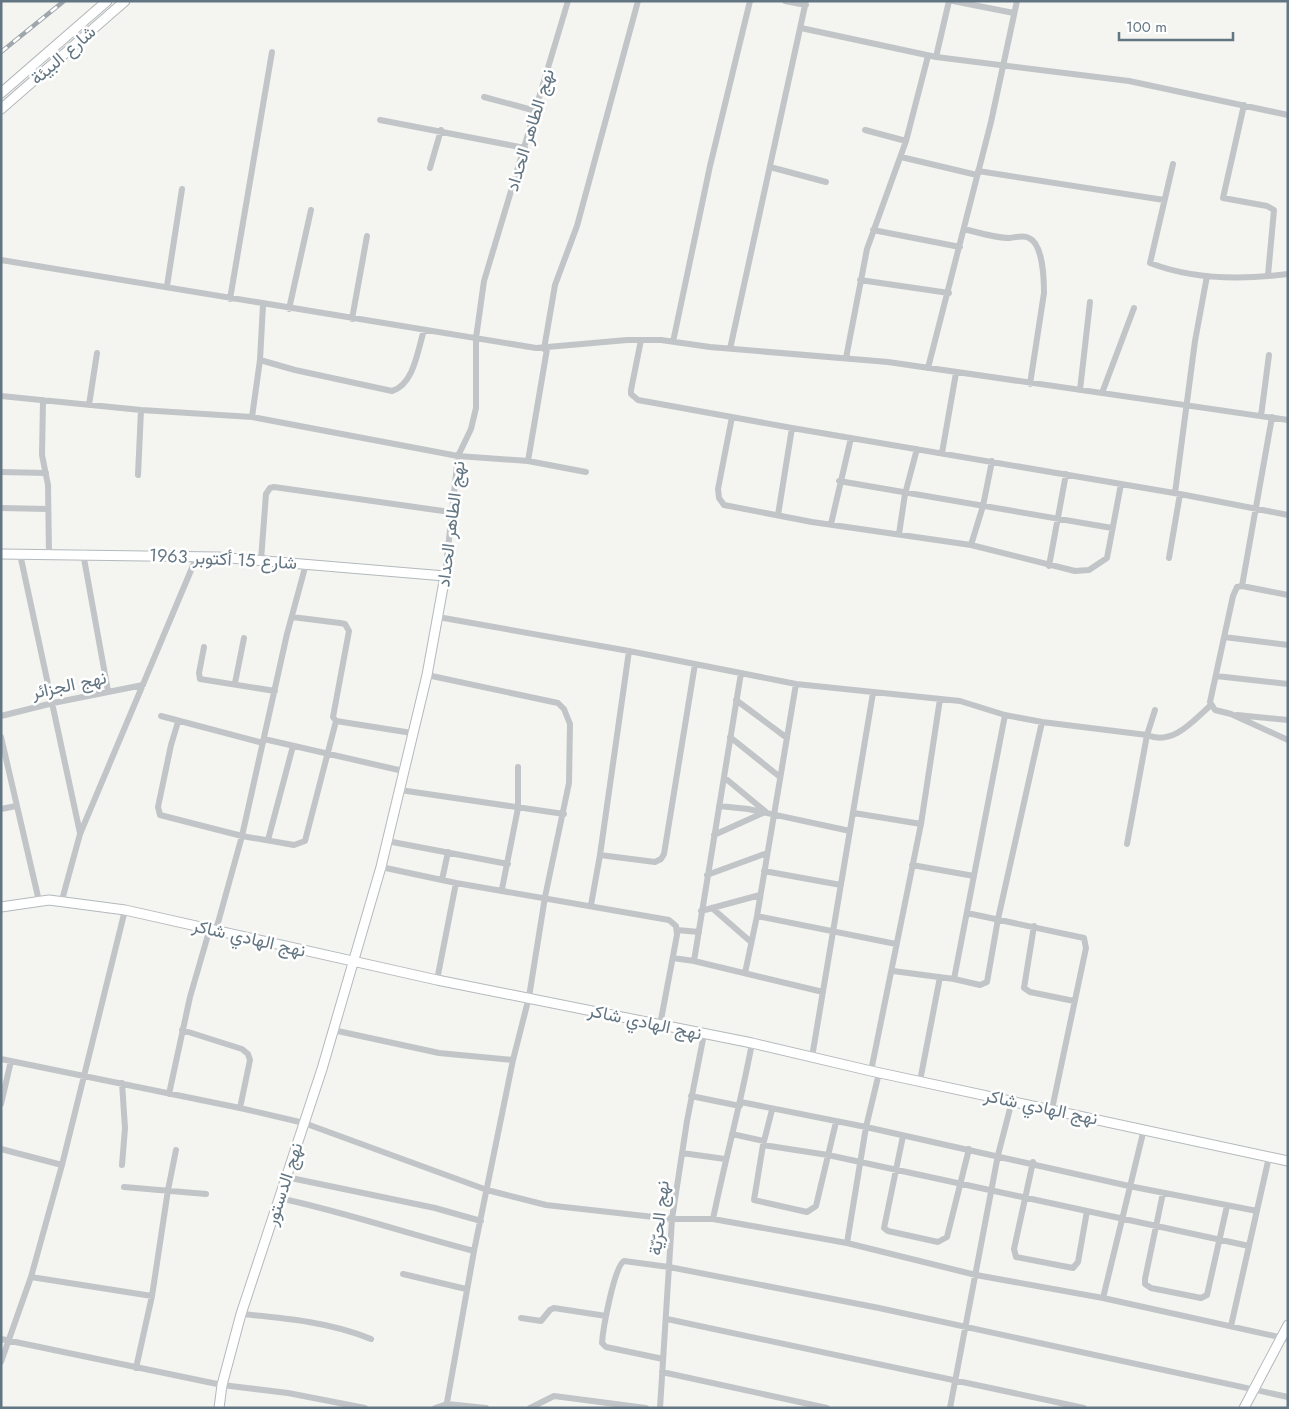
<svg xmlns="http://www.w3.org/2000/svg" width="1289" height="1409" font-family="Jost,Vazirmatn,sans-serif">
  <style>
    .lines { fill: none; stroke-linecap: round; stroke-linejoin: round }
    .secondary-casing { stroke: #b3b9bd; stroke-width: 11 }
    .street { stroke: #c1c5c8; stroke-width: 6 }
    .secondary { stroke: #fff; stroke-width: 9 }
    .rail-casing { stroke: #9fa7ac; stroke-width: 4.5 }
    .rail { stroke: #fff; stroke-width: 2.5; stroke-dasharray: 8; stroke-linecap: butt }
    .labels { text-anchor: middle; stroke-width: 5; stroke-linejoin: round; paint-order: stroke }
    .street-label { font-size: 18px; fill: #627582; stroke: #fff }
  </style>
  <rect width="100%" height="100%" fill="#f4f4f0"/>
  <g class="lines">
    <g class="secondary-casing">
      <path id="secondary" d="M1,93L107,1
        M1,109L125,1
        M1,554L218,557L445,576L427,675L381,867L322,1069L241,1314L222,1385L219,1408
        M1,907L49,900L125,910L437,980L752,1043L871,1071L1288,1161
        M1244,1408L1288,1325"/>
    </g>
    <path class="street" d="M785,1L806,5
      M953,1L1014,13
      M801,28L936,57L1129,81L1288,115
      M936,57L949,1
      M484,97L536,111
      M1244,105L1223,198L1267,206L1274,210L1268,275
      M380,120L525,148
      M865,130L906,141
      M901,157L977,175
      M1173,164L1150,263C1194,280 1242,280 1288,274
      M770,167L826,182
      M430,168L441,130
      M978,171L1164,200
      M964,229C980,233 995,238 1010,238C1017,237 1024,235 1029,238C1043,244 1044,280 1044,293L1030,384
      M873,230L960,247
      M1,260L536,348L627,340H661L710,347L888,362L1288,420
      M860,280L949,293
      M167,286L182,189
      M230,299L272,52
      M289,309L311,210
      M352,319L367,236
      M641,340L631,390V394L638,400L792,428L1180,494L1288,515
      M673,342L710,166L750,1
      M544,349L555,285L577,226L638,1
      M730,349L806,1
      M846,358L867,249L906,141L928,56
      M260,360L295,370L392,391C414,385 418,349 424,330
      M928,368L991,122L1017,1
      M1080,390L1090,302
      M1102,393L1134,308
      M1,396L141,410L252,417L458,456L528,461L586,472
      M43,400L42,455L48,485L49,553
      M89,405L97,353
      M1261,416L1269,355
      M252,417L260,360L263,305
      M732,417L718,489L719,498L724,505L812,522L971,545L1075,571L1089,570L1107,558L1121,484
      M942,453L956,373
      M528,461L547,349
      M1,472L46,473
      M138,475L141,410
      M839,481L1112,528
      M1175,493L1195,341L1207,276
      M1,508L48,509
      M778,515L792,428
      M831,524L851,438
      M899,534L905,494L917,449
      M971,545L983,506L992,461
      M83,553L108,691
      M20,554L80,833
      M1169,558L1180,494
      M261,560L266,494L270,488L274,487L450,512
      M1049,566L1066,474
      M445,576L458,456L471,429L476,408V338L484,281L568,1
      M1242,586L1272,417
      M1288,595L1242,586L1237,587L1233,596L1210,702L1215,710L1231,714L1288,740
      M438,617L629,651L796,684L960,701L1005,715L1042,722L1147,735C1173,746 1193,721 1211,705
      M1224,637L1288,645
      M204,647L199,673L200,679L275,691
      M427,675L558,703L564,709L570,724L569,783L545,897L529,997L513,1060L474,1251L446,1408
      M1216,676L1288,684
      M235,683L244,638
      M736,700L787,738
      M1237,715L1288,720
      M1,716L53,703L143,685
      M161,716L263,743
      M336,721L412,733
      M178,722L171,745L158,807L160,815L242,836L294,845L305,841L336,721L333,717L349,631L345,624L340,623L292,617
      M1,737L39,901
      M730,737L780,777
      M264,739L403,771
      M725,778L766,812
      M400,790L564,814
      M719,806L748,809L850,831
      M1,809L16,806
      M854,813L921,824
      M714,835L763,813
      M268,840L293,746
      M387,841L508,864
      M1127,844L1147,735L1155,710
      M600,855L655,862L661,859L664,854L695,664
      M912,865L974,876
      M381,867L456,883L669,920L676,926L677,935L660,1025
      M764,871L841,885
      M707,875L767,853
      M442,880L448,852
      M502,889L518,808V767
      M62,900L80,834L197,556
      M591,905L600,855L629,651
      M712,908L751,942
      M701,911L760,895
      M967,913L1084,938L1086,948L1052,1109
      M757,916L896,944
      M1034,926L1024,988L1030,992L1074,1001
      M216,930L242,836L287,634L306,564
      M677,930L699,932
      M673,958L694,961L823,992
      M694,961L741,673
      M893,971L954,979L980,985L987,982L998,919L1042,722
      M745,973L757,916L796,684
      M954,979L1005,715
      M437,980L456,883
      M182,1030L242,1049L248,1054L250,1060L240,1108
      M333,1030L439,1053L513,1060
      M812,1057L873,693
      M1,1059L240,1108L304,1123L487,1190L546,1205L672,1219H713L847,1243L976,1275L1103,1298L1288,1339
      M871,1071L921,824L940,699
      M920,1081L940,977
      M169,1094L190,997L210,928
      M691,1096L740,1106
      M741,1102L866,1127L1129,1186L1257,1211
      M1,1104L11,1061
      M772,1110L763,1145L754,1200L807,1212L816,1206L836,1122
      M732,1134L764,1141
      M903,1136L884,1228L888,1231L938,1242L947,1237L969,1149
      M763,1145L828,1155L1249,1246
      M1,1149L62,1165
      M682,1153L725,1159
      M1033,1162L1014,1249L1016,1257L1073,1268L1078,1262L1087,1211
      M122,1165L125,1128L122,1083
      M286,1177L435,1208L481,1221
      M124,1187L206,1194
      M1163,1193L1145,1279V1284L1151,1288L1201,1298L1207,1295L1227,1206
      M279,1198C345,1212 408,1234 474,1251
      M713,1219C725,1160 741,1103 752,1043
      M847,1243L866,1127L879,1073
      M403,1274L466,1289
      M31,1277L152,1296
      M1103,1298L1144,1129
      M241,1314C284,1318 331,1322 371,1339
      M521,1318L541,1321L550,1310L554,1308L606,1316
      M667,1319L1084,1408
      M1231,1326L1269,1157
      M1,1339L222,1385L288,1393L365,1408
      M663,1359L606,1347L602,1343C603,1329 614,1267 624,1261L669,1267L879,1308L1288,1397
      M1,1362L31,1277L62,1165L125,910
      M136,1368L152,1296L168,1190L176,1150
      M662,1372L827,1408
      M435,1408L447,1404L486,1408
      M530,1408L554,1396L646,1408
      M660,1408L672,1219L687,1121L704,1034
      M950,1408L998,1155L1012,1101"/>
    <use href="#secondary" class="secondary"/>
    <g class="rail-casing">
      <path id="rail" d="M1,52L64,1"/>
    </g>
    <use href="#rail" class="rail"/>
  </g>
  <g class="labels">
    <g class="street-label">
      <text transform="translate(63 55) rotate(-41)" y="6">شارع البيئة</text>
      <text transform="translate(530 130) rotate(-73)" y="6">نهج الطاهر الحداد</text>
      <text transform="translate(451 524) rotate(-83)" y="6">نهج الطاهر الحداد</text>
      <text transform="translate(223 559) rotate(3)" y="6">شارع 15 أكتوبر 1963</text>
      <text transform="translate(69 685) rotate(-12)" y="6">نهج الجزائر</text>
      <text transform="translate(249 938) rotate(13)" y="6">نهج الهادي شاكر</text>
      <text transform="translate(645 1022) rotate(12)" y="6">نهج الهادي شاكر</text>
      <text transform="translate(1041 1107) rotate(12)" y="6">نهج الهادي شاكر</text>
      <text transform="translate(284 1184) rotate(-72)" y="6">نهج الدستور</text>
      <text transform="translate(659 1218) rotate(-84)" y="6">نهج الحرّيّة</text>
    </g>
  </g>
  <rect width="1289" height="1409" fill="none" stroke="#627582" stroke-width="5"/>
  <path d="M1119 32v8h114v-8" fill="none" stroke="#627582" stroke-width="2.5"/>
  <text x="1126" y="32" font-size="15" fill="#627582" stroke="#ffffff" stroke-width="4" paint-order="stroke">100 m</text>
</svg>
